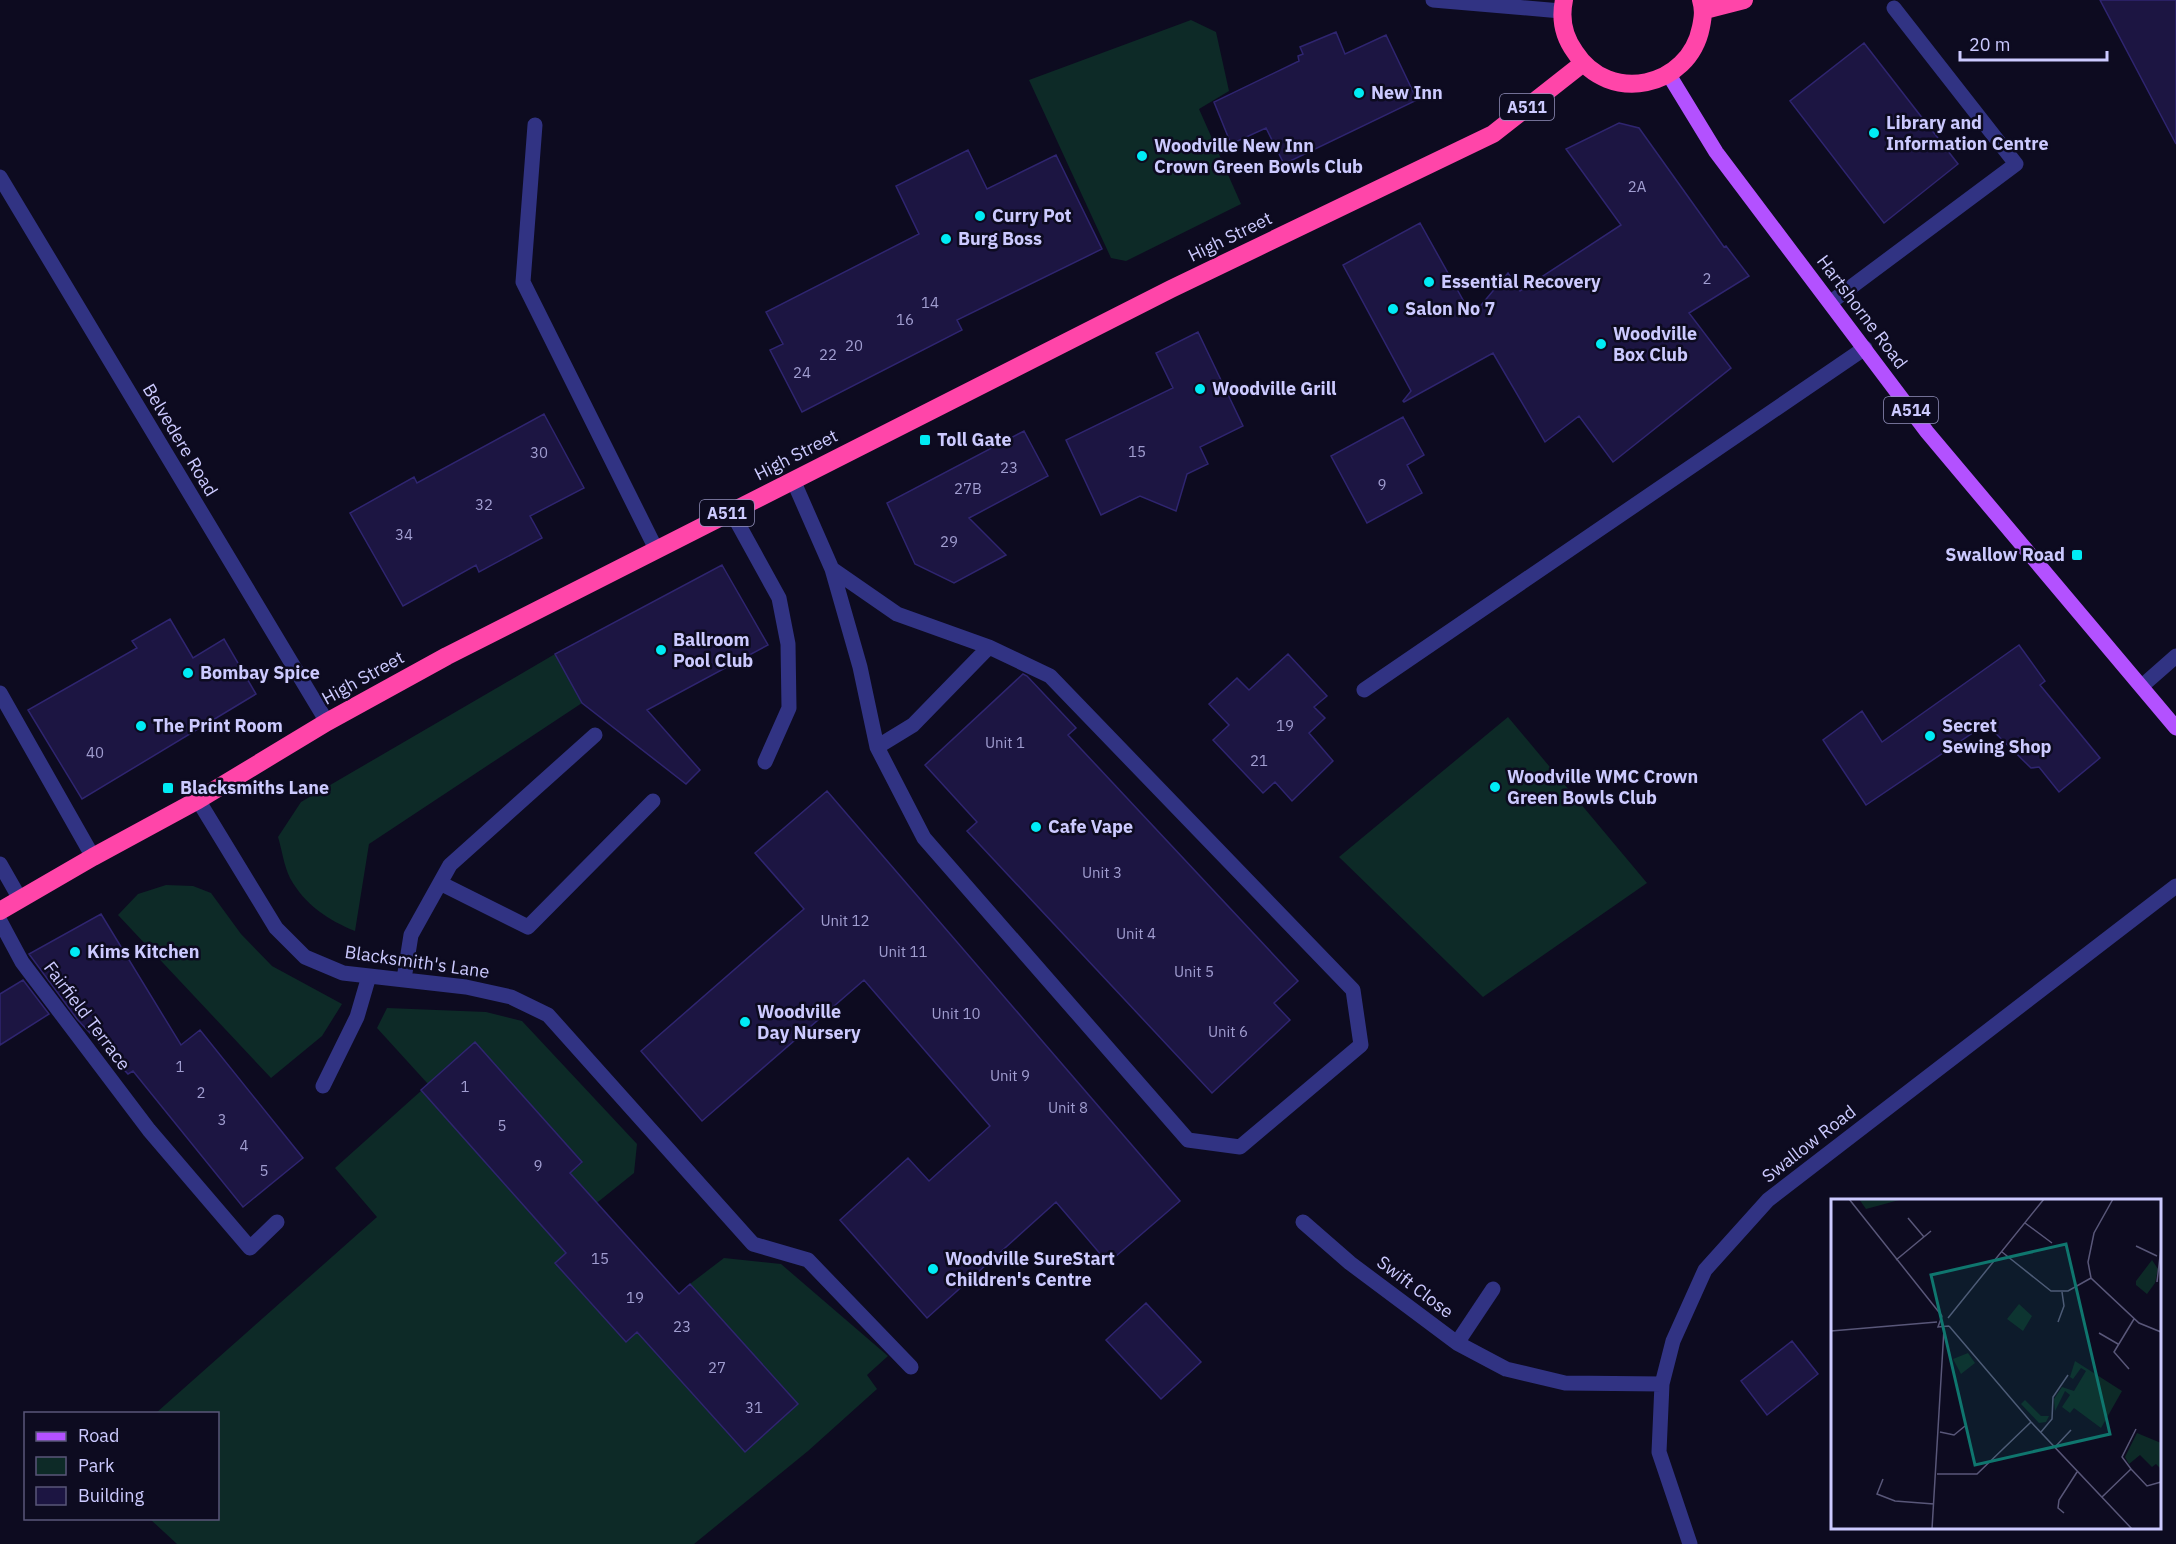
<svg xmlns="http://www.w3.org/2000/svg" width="2176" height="1544" font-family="'IBM Plex Sans',sans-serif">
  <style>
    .green { fill: #0d2a27 }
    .building { fill: #1c1542; stroke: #2f2570; stroke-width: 1.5 }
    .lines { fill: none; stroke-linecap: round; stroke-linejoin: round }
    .minor { stroke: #313383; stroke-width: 15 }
    .major { stroke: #b351ff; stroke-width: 15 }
    .highway { stroke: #ff45a9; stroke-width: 18 }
    .poi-dot { fill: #00ebf5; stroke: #0d0b20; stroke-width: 2 }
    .labels { text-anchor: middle; stroke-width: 5; stroke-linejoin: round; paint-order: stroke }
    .number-label { font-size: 15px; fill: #a09dd0 }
    .shield { fill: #0d0b20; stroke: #9391bc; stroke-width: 1.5 }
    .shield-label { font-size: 16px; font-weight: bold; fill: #cccaff }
    .poi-label { font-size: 18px; font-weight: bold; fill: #cccaff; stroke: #0d0b20; text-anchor: start }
    .street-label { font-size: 18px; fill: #cccaff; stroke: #0d0b20 }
    .inset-road { fill: none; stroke: #595779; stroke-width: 1.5 }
    .view { fill: #0f766e; fill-opacity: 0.15; stroke: #0f766e; stroke-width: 3 }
    .inset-edge { fill: none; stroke: #cccaff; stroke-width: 3 }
  </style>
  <rect width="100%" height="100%" fill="#0d0b20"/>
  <path class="green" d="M1191,20L1216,32L1229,91L1199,109L1241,204L1126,261L1111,258L1029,80Z
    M555,654L582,703L369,844L355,931C328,920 305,905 290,878C284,866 282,850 278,837L301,802Z
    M1508,717L1647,883L1483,997L1339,857Z
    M166,885L193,886L211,893L241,934L272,966L342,1004L322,1036L271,1078L118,915L138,894Z
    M387,1008L486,1012L522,1021L637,1144L634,1173L573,1222L626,1342L638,1331L745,1451L798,1404L690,1284L724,1258L781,1264L888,1356L867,1375L877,1389L808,1451L694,1544H177L150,1519L218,1518V1414L156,1413L377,1217L335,1168L422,1090L548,1193L582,1163L475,1043L428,1084L377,1028Z"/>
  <path class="building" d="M2100,0H2176V144Z
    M1336,32L1345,54L1386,35L1417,100L1284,164L1266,128L1231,144L1214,102L1299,61L1298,56L1303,54L1300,47Z
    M1864,43L1958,164L1884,223L1790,101Z
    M1619,123L1639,128L1724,247L1726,246L1749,276L1689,313L1731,368L1613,462L1579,416L1545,442L1493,353L1404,402L1403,401L1411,391L1343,265L1420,223L1472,316L1508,273L1520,291L1621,225L1566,149Z
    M968,150L987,189L1056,155L1102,249L957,320L962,330L802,412L770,350L783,344L766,312L919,234L896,186Z
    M1198,332L1243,426L1200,447L1208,464L1187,474L1176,511L1140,496L1101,515L1066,440L1173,388L1156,353Z
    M544,414L584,488L530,516L542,538L479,572L476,565L403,606L350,513L414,477L417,483Z
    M1403,417L1424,455L1407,465L1422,493L1367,523L1331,456Z
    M1024,431L1048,476L969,518L1006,555L954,583L915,564L887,503Z
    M722,565L768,645L647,710L700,770L686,784L582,703L555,654Z
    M170,619L193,658L224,639L256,694L82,799L28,710L137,648L132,641Z
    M2019,645L2045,681L2040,685L2100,758L2059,792L2039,767L2031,768L1986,724L1866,805L1823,740L1862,711L1882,742Z
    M1288,654L1327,696L1314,707L1325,718L1309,733L1333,761L1292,801L1275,782L1263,793L1213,740L1229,725L1209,704L1237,678L1249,690Z
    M1023,674L1027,676L1076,728L1068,735L1298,981L1274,1003L1290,1020L1212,1093L967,831L977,822L925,765Z
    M827,791L1180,1201L1108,1263L1056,1202L927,1318L840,1220L908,1158L929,1181L990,1126L864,980L702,1121L641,1051L804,909L755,853Z
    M101,914L181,1045L200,1030L303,1158L243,1207L133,1071L128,1074L77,1019L29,954Z
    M23,980L49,1014L0,1045V994Z
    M475,1042L582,1162L570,1173L679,1294L690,1284L798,1404L745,1452L637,1332L626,1342L555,1263L566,1253L421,1090Z
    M1146,1303L1201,1362L1161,1399L1106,1340Z
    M1792,1341L1818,1374L1767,1415L1741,1381Z"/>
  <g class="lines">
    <path class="minor" d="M1433,0L1561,11
      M535,125L523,282L656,549
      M0,177L327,722
      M1831,302L2016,164L1894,8
      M793,480L832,569L860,667L877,747L924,838L1188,1140L1240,1147L1361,1045L1353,990L1050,676L989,647L897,614L832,569
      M731,511L779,598L788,644L789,708L765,762
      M2142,686L2176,656
      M1364,690L1865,348
      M0,693L93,857
      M877,747L913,725L989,647
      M198,800L276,928L305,957L343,973L466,987L511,997L548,1015L753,1244L808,1260L911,1367
      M0,864L20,899
      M440,883L528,927L653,801
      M0,921L22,962L149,1130L250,1248L277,1222
      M404,979L411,935L450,865L595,735
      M323,1086L357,1017L369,976
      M1303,1222L1350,1263L1457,1343L1506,1369L1565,1383L1662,1384
      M1457,1343L1493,1289
      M1690,1544L1659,1452L1662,1384L1673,1341L1705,1270L1768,1200L2176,886"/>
    <path class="major" d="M1669,75L1716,152L1927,432L2176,728"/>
    <path class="highway" d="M1564,0C1560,19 1564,37 1575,52C1609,105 1689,88 1701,27C1703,17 1704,10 1701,0
      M1705,10L1744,0
      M0,911L93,857L198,800L327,722L447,656L1171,289L1493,134L1582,64"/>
  </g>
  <g class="poi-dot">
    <circle cx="1359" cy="93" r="6"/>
    <circle cx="1874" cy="133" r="6"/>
    <circle cx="1142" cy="156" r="6"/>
    <circle cx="980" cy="216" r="6"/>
    <circle cx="946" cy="239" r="6"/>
    <circle cx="1429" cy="282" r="6"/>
    <circle cx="1393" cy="309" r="6"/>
    <circle cx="1601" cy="344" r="6"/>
    <circle cx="1200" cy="389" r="6"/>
    <rect x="919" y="434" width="12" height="12" rx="3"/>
    <rect x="2071" y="549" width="12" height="12" rx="3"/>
    <circle cx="661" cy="650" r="6"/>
    <circle cx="188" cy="673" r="6"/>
    <circle cx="141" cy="726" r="6"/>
    <circle cx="1930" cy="736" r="6"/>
    <circle cx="1495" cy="787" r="6"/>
    <rect x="162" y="782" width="12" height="12" rx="3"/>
    <circle cx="1036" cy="827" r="6"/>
    <circle cx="75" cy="952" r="6"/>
    <circle cx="745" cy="1022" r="6"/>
    <circle cx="933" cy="1269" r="6"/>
  </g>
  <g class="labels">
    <g class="number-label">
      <text x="1637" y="192">2A</text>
      <text x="1707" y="284">2</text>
      <text x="930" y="308">14</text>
      <text x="905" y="325">16</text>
      <text x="854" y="351">20</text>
      <text x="828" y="360">22</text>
      <text x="802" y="378">24</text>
      <text x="1137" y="457">15</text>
      <text x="539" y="458">30</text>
      <text x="1009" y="473">23</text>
      <text x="1382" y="490">9</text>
      <text x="968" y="494">27B</text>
      <text x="484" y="510">32</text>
      <text x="404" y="540">34</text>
      <text x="949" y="547">29</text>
      <text x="1285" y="731">19</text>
      <text x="1005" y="748">Unit 1</text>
      <text x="95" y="758">40</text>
      <text x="1259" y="766">21</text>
      <text x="1102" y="878">Unit 3</text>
      <text x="845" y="926">Unit 12</text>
      <text x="1136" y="939">Unit 4</text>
      <text x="903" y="957">Unit 11</text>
      <text x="1194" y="977">Unit 5</text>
      <text x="956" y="1019">Unit 10</text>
      <text x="1228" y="1037">Unit 6</text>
      <text x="180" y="1072">1</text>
      <text x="1010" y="1081">Unit 9</text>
      <text x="465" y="1092">1</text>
      <text x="201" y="1098">2</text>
      <text x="1068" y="1113">Unit 8</text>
      <text x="222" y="1125">3</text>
      <text x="502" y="1131">5</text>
      <text x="244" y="1151">4</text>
      <text x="538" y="1171">9</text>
      <text x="264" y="1176">5</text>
      <text x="600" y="1264">15</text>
      <text x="635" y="1303">19</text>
      <text x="682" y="1332">23</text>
      <text x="717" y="1373">27</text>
      <text x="754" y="1413">31</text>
    </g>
    <g class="shield">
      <rect x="1500" y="94" width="54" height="26" rx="4.5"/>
      <rect x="1884" y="397" width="54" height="26" rx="4.5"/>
      <rect x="700" y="500" width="54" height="26" rx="4.5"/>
    </g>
    <g class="shield-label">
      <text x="1527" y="113">A511</text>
      <text x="1911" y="416">A514</text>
      <text x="727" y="519">A511</text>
    </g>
    <g class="poi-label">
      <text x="1371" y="99">New Inn</text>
      <text x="1886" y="129">Library and<tspan x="1886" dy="21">Information Centre</tspan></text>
      <text x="1154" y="152">Woodville New Inn<tspan x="1154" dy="21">Crown Green Bowls Club</tspan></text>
      <text x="992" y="222">Curry Pot</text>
      <text x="958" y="245">Burg Boss</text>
      <text x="1441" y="288">Essential Recovery</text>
      <text x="1405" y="315">Salon No 7</text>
      <text x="1613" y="340">Woodville<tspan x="1613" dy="21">Box Club</tspan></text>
      <text x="1212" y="395">Woodville Grill</text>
      <text x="937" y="446">Toll Gate</text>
      <text x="2065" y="561" text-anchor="end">Swallow Road</text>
      <text x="673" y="646">Ballroom<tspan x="673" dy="21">Pool Club</tspan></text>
      <text x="200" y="679">Bombay Spice</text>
      <text x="153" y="732">The Print Room</text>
      <text x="1942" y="732">Secret<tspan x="1942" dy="21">Sewing Shop</tspan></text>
      <text x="1507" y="783">Woodville WMC Crown<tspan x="1507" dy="21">Green Bowls Club</tspan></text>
      <text x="180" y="794">Blacksmiths Lane</text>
      <text x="1048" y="833">Cafe Vape</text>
      <text x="87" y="958">Kims Kitchen</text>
      <text x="757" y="1018">Woodville<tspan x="757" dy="21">Day Nursery</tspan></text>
      <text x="945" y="1265">Woodville SureStart<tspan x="945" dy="21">Children's Centre</tspan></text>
    </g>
    <g class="street-label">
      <text transform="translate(1230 237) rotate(-26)" y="6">High Street</text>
      <text transform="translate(1862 312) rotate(53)" y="6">Hartshorne Road</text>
      <text transform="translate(180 440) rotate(59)" y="6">Belvedere Road</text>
      <text transform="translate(796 455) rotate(-27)" y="6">High Street</text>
      <text transform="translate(363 678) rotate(-29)" y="6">High Street</text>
      <text transform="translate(417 962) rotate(8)" y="6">Blacksmith's Lane</text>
      <text transform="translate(87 1016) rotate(53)" y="6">Fairfield Terrace</text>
      <text transform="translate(1809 1144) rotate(-38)" y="6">Swallow Road</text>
      <text transform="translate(1415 1287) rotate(37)" y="6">Swift Close</text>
    </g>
  </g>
  <g transform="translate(1831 1199)">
    <rect width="330" height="330" fill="#0d0b20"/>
    <path d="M28,0H72L35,10ZM321,61L327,70L324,84L316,95L305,86V82ZM188,105L201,117L192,132L176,120ZM137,154L144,164L130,175L122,160ZM244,162L291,192L270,229L243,209L239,214L231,208L239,196L234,192L224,212L223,200L231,188L243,192L255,172L250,169L242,180L239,178ZM194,201L210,217H218L215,223L208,224L190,205ZM306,234L330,244V270L325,265L321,268L309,256L298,265L294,258Z" fill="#0d2a27"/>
    <path class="inset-road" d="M18,0L111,117M282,0L263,34L257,63L260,79L308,124L330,133M77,19L93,38M194,24L221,44M305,47L326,57M171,53L220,92H237L260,79M65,61L100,32M326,83L330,49M111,117L107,128L118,127M117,119L213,0M227,123L233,107L231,93M118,127L200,223L301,330M0,132L106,123M268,134L287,145M298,170L283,153L303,120M109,233L123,236L134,227M210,233L221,220L222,198L237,176M224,248L240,231M300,270L316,287L330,283M106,275H146L200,223M52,280L46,295L64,302L103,305M271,298L300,270L291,258L305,230M233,314L227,309L228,301L246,273M101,330L113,130"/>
    <path class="view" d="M235,45L279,235L144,266L100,76Z"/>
    <rect width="330" height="330" class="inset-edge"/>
  </g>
  <rect x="24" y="1412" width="195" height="108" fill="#0d0b20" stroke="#595779" stroke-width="1.5"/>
  <rect x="36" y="1432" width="30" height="9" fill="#b351ff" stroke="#595779" stroke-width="1.5"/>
  <text x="78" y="1442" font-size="18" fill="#cccaff">Road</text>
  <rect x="36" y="1457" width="30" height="18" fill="#0d2a27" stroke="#595779" stroke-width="1.5"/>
  <text x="78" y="1472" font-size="18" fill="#cccaff">Park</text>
  <rect x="36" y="1487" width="30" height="18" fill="#1c1542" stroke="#595779" stroke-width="1.5"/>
  <text x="78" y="1502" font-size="18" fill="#cccaff">Building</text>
  <path d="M1960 51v9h147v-9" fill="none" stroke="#cccaff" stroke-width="3"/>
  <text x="1969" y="51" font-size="18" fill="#cccaff" stroke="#0d0b20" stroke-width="4.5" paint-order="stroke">20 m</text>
</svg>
